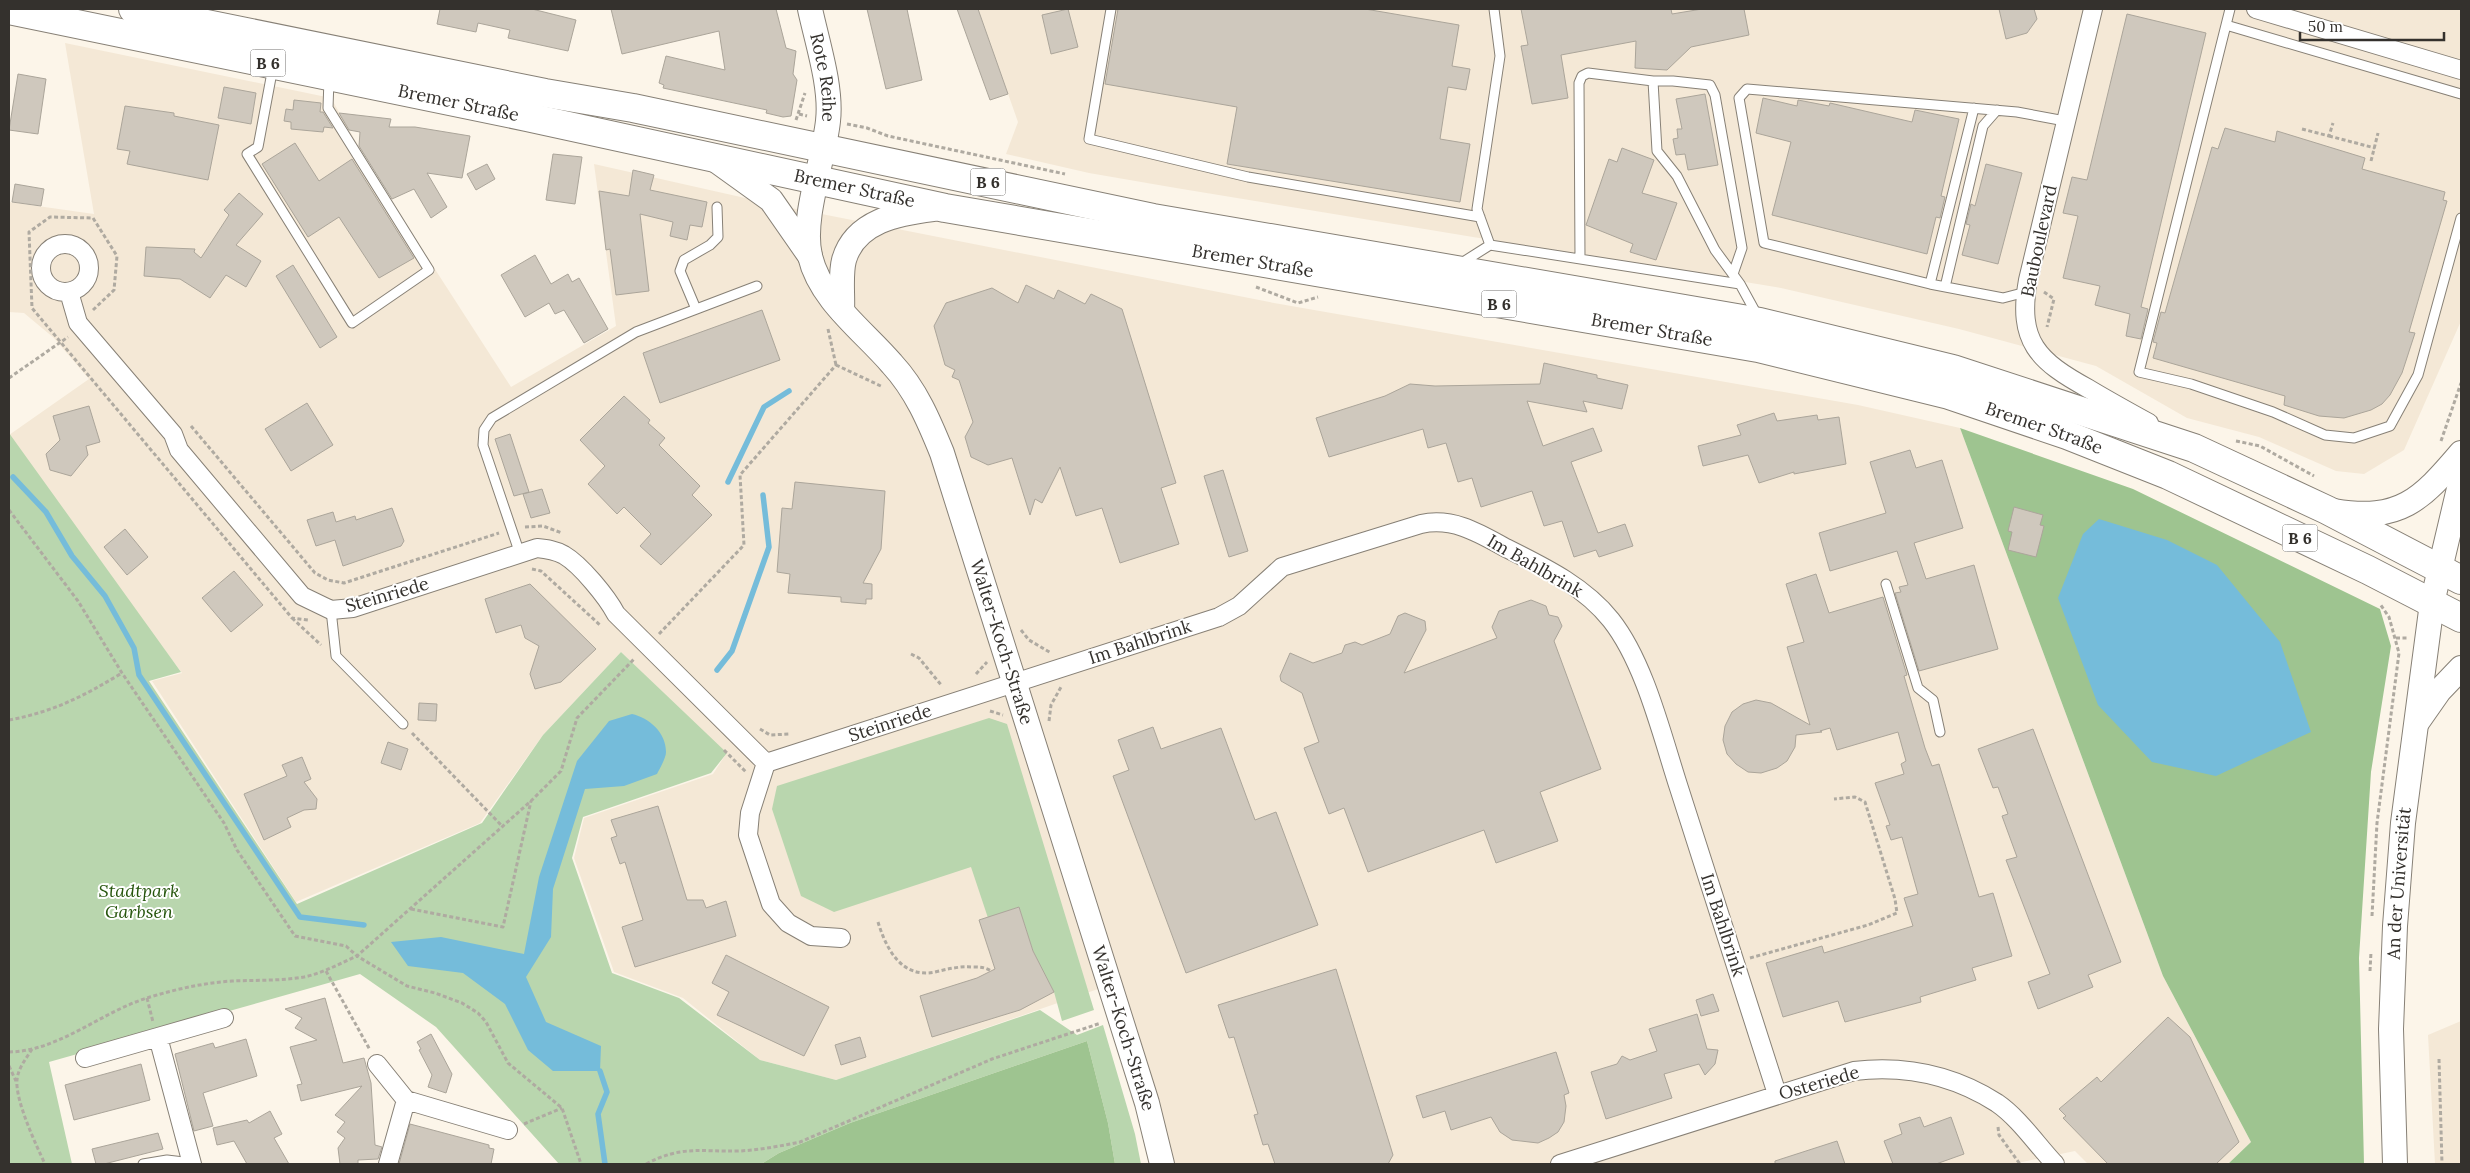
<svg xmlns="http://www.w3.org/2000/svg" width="2470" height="1173" font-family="Lora,serif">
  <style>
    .built { fill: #f4e8d6 }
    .green { fill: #b9d6ae }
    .forest { fill: #9ec490 }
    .water { fill: #75bcda }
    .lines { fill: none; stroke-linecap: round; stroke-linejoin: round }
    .stream { stroke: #75bcda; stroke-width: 5.5 }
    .building { fill: #cfc8bd; stroke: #aba59a }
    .lane-casing { stroke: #878076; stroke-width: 11 }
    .street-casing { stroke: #878076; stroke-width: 20 }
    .secondary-casing { stroke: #878076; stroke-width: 26 }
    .primary-casing { stroke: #878076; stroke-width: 30 }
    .path { stroke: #afaaa1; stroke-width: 3; stroke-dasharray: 4 2.5; stroke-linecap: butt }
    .lane { stroke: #fff; stroke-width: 9 }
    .street { stroke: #fff; stroke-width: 18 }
    .secondary { stroke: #fff; stroke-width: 24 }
    .primary { stroke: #fff; stroke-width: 28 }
    .labels { text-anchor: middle; stroke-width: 4; stroke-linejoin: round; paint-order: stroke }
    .shield { fill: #fff; stroke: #716f6c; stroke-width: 1 }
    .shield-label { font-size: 16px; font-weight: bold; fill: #34312d }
    .street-label { font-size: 18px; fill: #34312d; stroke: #fff }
    .park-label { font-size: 18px; font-style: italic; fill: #26550d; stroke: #fff }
  </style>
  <rect width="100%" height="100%" fill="#fcf5e9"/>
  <path class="built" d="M978,9H2461V321L2404,450L2364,474L2336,471L2259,437L2187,418L2096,366L1959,329L1781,288L1176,188L1089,173L1006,154L1018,122Z
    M65,43L331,98L380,184L511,387L616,326L594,164L781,206L1274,303L1858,405L1960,428L2163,976L2251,1142L2228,1164H2088L2075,1151L2013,1164H1175L1121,981L836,1080L760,1060L683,998L614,972L574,858L584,818L713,774L726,754L621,652L543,735L480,823L296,902L152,681L182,673L36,478L9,435L89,379L54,338L24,313L9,312V202L94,214Z
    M2461,1021V1164H2435L2428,1035Z"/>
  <path class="green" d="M9,433L181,672L149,681L297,904L482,823L543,735L621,652L727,753L711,773L583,817L572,858L612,973L679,998L760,1060L836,1080L1040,1010L1077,1035L1103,1025L1135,1134L1141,1164H1115L1108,1123L1087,1041L850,1123L779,1153L761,1164H559L436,1027L360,974L49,1062L72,1164H9Z
    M989,718L1007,724L1094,1010L1062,1021L1054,992L1033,951L1019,907L988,918L971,867L834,912L801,896L772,809L777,786Z"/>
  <path class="forest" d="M1960,428L2133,489L2380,609L2391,646L2371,772L2359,958L2364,1164H2228L2251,1142L2163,976Z
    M1087,1041L1108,1123L1115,1164H761L779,1153L850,1123Z"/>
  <path class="water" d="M2099,519L2167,540L2217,565L2280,642L2311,732L2216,776L2152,762L2098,705L2058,598L2083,534Z
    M632,714C649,718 666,732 666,752C666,758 660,768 657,774L624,786L585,789L553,889L551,937L526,977L546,1022L601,1046L600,1071H553L528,1050L505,1004L463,973L408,966L391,942L441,937L524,954L539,877L577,761L609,721Z"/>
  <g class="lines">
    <path class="stream" d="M13,477L46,512L72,556L105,596L134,648L139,675L300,917L364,925
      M728,482L764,407L789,391
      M717,670L732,651L769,547L763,495
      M600,1071L607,1092L598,1114L605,1164"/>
  </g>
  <path class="building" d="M440,9H532L576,20L568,51L508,38L510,30L478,23L476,32L437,24Z
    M611,9H776L786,48L796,51L793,74L797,80L791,116L783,117L766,113L767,110L663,88L664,85L659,83L666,56L725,70L719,31L622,54Z
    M867,9H907L922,80L886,89Z
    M957,9H978L1008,94L990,100Z
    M1068,9L1078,47L1051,54L1042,15Z
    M1118,9H1365L1459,25L1452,66L1470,69L1466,90L1448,87L1440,139L1470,144L1460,202L1227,164L1237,107L1105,84Z
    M1521,9H1671L1672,14L1702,9H1744L1749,35L1691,47L1667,70L1635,68L1636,41L1561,55L1568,98L1532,104L1521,46L1528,45Z
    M1999,9H2034L2037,19L2027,33L2006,39Z
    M2127,14L2206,33L2141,307L2148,309L2141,339L2126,336L2130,314L2095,305L2100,286L2063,278L2078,216L2063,213L2072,177L2087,180Z
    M18,74L46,79L38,134L9,130Z
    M224,87L256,93L251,124L218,118Z
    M1705,94L1718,165L1688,170L1685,154L1676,155L1673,139L1678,138L1677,129H1682L1676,99Z
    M1763,98L1797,106L1798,100L1829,106L1830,103L1912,122L1915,110L1959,119L1941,196L1945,197L1940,218L1936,217L1927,254L1772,215L1791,142L1756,133Z
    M294,100L321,103L320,112H323L333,128L324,127L323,132L291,129V122L284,121L286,109L293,110Z
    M125,106L174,113V116L219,125L208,180L127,164L130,151L117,149Z
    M339,113L391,119L389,127H415L470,136L462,178L427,173L447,207L431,218L414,189L392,199L359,146L360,132L349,130Z
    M2225,128L2275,142L2277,131L2365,158L2362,169L2445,192L2443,200L2447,201L2409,332L2415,333L2402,373L2390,395L2382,404L2371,410L2344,418L2319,416L2284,405L2285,396L2153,358L2157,343L2153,342L2161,312L2165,313L2212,147L2218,149Z
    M295,143L319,181L352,159L414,258L379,278L339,217L308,237L262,164Z
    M1622,148L1654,160L1642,193L1677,203L1656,260L1630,252L1633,244L1586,225L1609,159L1617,162Z
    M553,154L582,157L575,204L546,200Z
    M487,164L495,179L476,190L467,174Z
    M1986,164L2022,173L1998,264L1962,255L1970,225L1966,224L1971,204L1975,206Z
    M633,170L654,175L650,190L707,202L702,227L690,225L687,240L670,236L673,222L640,214L649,291L616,295L610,249L606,250L599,191L629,196Z
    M15,184L44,189L41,206L12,202Z
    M239,193L263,214L236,245L261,261L246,287L226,275L210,298L180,279L144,276L146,247L195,249L194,252L201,258L229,215L224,210Z
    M535,255L551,284L568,274L572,282L579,278L608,329L584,343L564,310L555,314L549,303L525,317L501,275Z
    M293,265L337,337L320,348L276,276Z
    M1026,285L1054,299L1058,290L1085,304L1091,294L1122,309L1176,483L1161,488L1179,544L1120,563L1102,508L1076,516L1060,467L1042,503L1035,499L1030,515L1012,458L988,465L971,457L965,437L973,422L959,380L952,377L955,370L945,365L934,326L946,303L992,288L1018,303Z
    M762,310L780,360L660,403L643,353Z
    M1544,363L1597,375V378L1628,385L1622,409L1583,401L1587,412L1527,401L1543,446L1593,428L1602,451L1571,462L1598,533L1625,524L1633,546L1599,557L1596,550L1574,557L1562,521L1544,526L1532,491L1481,507L1472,478L1458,482L1446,443L1428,448L1423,429L1329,457L1316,418L1385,396L1410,384L1435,386L1540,384Z
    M624,396L650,420L648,423L665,438L659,445L700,486L692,495L712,515L661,565L640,546L651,534L624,507L617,514L588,484L605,466L580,440Z
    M307,403L333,445L291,471L265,429Z
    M89,406L100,442L86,446L88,455L71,476L50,470L46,454L60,440L53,416Z
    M1774,413L1777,421L1817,415L1818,420L1839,417L1846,464L1794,474V472L1759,483L1748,455L1703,466L1698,446L1741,435L1737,425Z
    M510,434L529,492L514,496L495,439Z
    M1910,450L1916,468L1942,460L1963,528L1914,543L1926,579L1974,565L1998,649L1919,671L1895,593L1901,592L1899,587L1908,585L1897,551L1830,571L1819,533L1886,513L1870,462Z
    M1223,470L1248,551L1229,557L1204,476Z
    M795,482L885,491L881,549L863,583L872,584V599H866V604L841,602V597L788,593L790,574L777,572L782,508L792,509Z
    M542,489L550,513L531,518L523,494Z
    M2014,507L2043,515L2040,525L2044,526L2036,557L2008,550L2012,532L2008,531Z
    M392,508L404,541L401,546L343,566L335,540L316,546L307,520L333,512L336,522L355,516L356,520Z
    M125,529L148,557L127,575L104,547Z
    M234,571L263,605L231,632L202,598Z
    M1816,574L1829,613L1883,597L1907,675L1904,676L1925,748L1932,766L1939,764L1979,897L1993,893L2012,956L1972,968L1976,980L1920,997L1921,1002L1845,1022L1838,1001L1783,1017L1766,963L1822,946L1824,953L1913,926L1904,898L1918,894L1902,837L1891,840L1886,826L1890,825L1875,783L1904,774L1901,764L1906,761L1898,732L1837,750L1830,728L1820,731L1822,732L1796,735L1795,747L1787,761L1777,768L1761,773L1748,772L1736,764L1727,754L1723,740L1725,726L1732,712L1743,704L1756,700L1771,703L1810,725L1787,647L1804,642L1786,584Z
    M530,584L596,649L561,682L535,689L530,674L539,646L525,638L521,625L496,633L485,599Z
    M1531,600L1546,606L1549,615L1558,617L1562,626L1554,641L1601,769L1540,792L1558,841L1496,863L1484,830L1368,872L1344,808L1329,814L1304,748L1319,742L1302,693L1281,681L1280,676L1290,653L1313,663L1342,653L1345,645L1355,642L1362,645L1390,634L1398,616L1405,613L1425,621L1426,630L1404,673L1497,638L1492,627L1499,611Z
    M419,703L437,704L436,721L418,720Z
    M1153,727L1161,749L1221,728L1255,820L1276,812L1318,925L1186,973L1113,776L1129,770L1118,740Z
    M2033,729L2121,962L2088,975L2093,987L2038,1009L2028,982L2050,974L2006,860L2017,857L2002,816L2008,814L1998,787L1993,788L1978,749Z
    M388,742L408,749L401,770L381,763Z
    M302,757L311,779L304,782L317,799L316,809L304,810L287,818L291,827L264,840L244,794L287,776L282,765Z
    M658,806L687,900H703L706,908L726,901L736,936L635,967L622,927L643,920L625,862L620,864L611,838L617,836L611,820Z
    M1019,907L1033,951L1054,992L1020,1010L932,1037L920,996L977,978L995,969L979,920Z
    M726,955L829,1007L804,1056L717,1015L729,992L712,983Z
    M1336,969L1393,1155L1388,1164H1275L1268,1144L1263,1145L1254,1115L1258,1114L1234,1037L1229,1038L1218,1005Z
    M1713,994L1719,1011L1701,1016L1696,1000Z
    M325,998L343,1063L364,1058L371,1083L375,1145L382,1147L378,1159L358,1160V1164H340L338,1148L345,1138L337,1132L345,1122L335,1115L362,1086L301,1101L297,1085L302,1084L290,1047L317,1040L295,1028L302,1018L285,1009Z
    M1697,1014L1707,1049L1718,1050L1715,1064L1705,1075L1699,1064L1664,1074L1672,1098L1606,1119L1591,1072L1617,1064L1622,1056L1630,1060L1657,1051L1649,1029Z
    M2168,1017L2190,1037L2239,1142L2216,1164H2108L2063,1118L2066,1116L2059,1109L2097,1077L2101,1082Z
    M431,1034L452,1074L446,1093L428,1087L432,1075L419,1050L421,1049L417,1042Z
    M860,1037L866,1057L841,1065L835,1045Z
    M246,1039L257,1076L203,1093L213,1126L194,1131L175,1054L213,1043L215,1048Z
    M1556,1052L1569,1093L1564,1095L1566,1106L1564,1122L1558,1132L1549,1138L1538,1143L1512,1140L1500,1132L1491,1117L1451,1130L1445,1111L1423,1118L1416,1096Z
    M141,1064L150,1100L74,1120L65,1085Z
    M270,1111L282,1134L274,1138L289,1164H247L234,1141L217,1145L213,1128L247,1120L249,1123Z
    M1920,1117L1924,1127L1951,1117L1964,1154L1936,1164H1893L1884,1141L1902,1134L1899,1124Z
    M410,1124L489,1145V1148L494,1149L491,1164H399Z
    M158,1133L163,1149L104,1164H96L92,1149Z
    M1837,1141L1845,1164H1775V1161Z"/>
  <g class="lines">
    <g class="lane-casing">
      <path id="lane" d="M1111,9L1089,139L1248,177L1480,217
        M2230,9L2139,372L2191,384L2273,412L2325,435L2354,438L2390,426L2418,375L2461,218
        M2226,25L2461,94
        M273,67L258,147L247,154L352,323L429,270L328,108L329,79
        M1653,81H1673L1710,85L1715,95L1742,248L1733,274
        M1490,245L1477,209L1500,56L1494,9
        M1580,257L1579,83L1582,76L1588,73L1653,81L1657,151L1677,176L1715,250L1740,284
        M1460,264L1490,245L1740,284L1757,315
        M1930,284L1974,108
        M1945,287L1983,126L1997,110
        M2026,292L2003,298L1930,284L1764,243L1739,98L1747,89L2017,112L2065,121
        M696,309L680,271L684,260L710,245L718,237L717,207
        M520,554L483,445L484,430L492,418L636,332L757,286
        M1886,584L1918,688L1933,700L1940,732
        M331,610L336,656L403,724
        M143,1164L167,1160L192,1163"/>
    </g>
    <g class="street-casing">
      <path id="street" d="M2093,9L2028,280C2017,342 2038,361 2089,389C2109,401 2129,412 2149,423
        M2256,9L2461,70
        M41 268a24 24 0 1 1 48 0a24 24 0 1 1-48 0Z
        M69,292L78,323L173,434L179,450L302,596L331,610L353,608L537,548C547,549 555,550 564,555C581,565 607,597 616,614L766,763L1219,617L1239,606L1282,567L1421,524C1453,517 1479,533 1506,548C1544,567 1584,586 1611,620C1645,663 1662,736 1679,788C1711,890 1744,992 1777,1094
        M766,763L750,813L748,835L771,904L788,923L811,936L841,938
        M85,1058L158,1037
        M377,1064L406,1100L388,1164
        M406,1100L508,1130
        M192,1164L158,1037L224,1018
        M1560,1164L1854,1071C1905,1065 1953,1075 1997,1103C2019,1118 2037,1145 2055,1164"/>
    </g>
    <g class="secondary-casing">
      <g id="secondary">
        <path id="s1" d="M810,9C817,42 832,87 828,121C824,160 801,218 810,256C820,300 865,332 892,364C916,390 929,421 942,453L1147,1103L1162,1164"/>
        <path d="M714,159L771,200L810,256"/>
        <path d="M842,311C843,295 840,275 844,260C855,221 899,213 933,209"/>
        <path d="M2334,511C2400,522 2421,500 2461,453"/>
        <path d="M2418,721L2439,691L2461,668"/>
        <path id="s2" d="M2395,1164L2391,1029L2395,926L2403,823L2432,603L2461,480"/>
      </g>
    </g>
    <g class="primary-casing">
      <g id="primary">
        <path d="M133,9L545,93L633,108L1153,218L1760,322L1953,369L2194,448L2327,510L2461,580"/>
        <path id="s3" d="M9,10L527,117L945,208L1758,348L1949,395L2067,435L2168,475L2368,570L2461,618"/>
      </g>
    </g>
    <path class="path" d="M799,114L807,116
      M796,120L805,93
      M847,124L867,128L888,136L1065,174
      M2302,129L2329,136L2333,123
      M2329,136L2375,148
      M2371,161L2378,133
      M1256,287L1298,303L1318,297
      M2044,292L2054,299L2047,327
      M93,310L114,290L117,256L93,218L50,217L29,232L32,308L292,618L308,620
      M828,329L836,365
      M836,365L883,387
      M9,378L68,337
      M191,426L315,573L328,580L344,583L499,533
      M2236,441L2260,446L2314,476
      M2441,441L2461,383
      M9,510L78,601L122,673L224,823L237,850L295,936L346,946L357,956L407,986L435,993L462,1003L478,1013L486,1022L508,1063L562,1108L581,1164
      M525,527L543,526L562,533
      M532,569L541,571L600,625
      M292,618L321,645
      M1021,630L1029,640L1051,653
      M659,634L744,545L740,475L836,365
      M2396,638H2408
      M911,654L919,658L942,686
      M976,674L987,662
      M990,711L1003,715
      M9,720C53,712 84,696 122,673
      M1049,721L1051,705L1061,687
      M760,729L770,735L790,734
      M412,733L502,826
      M724,750L746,772
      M411,909L503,927L531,801
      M2372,916L2377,823L2399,653L2389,617L2380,604
      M878,922C886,948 901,979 935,972C948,969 959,966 973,967C980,967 985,967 991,971
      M1750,958L1868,925L1897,913L1895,899L1865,802L1855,797L1834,799
      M326,971L370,1050
      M2370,971L2371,952
      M147,998L153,1022
      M32,1049C26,1059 18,1068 17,1080C15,1100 36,1145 45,1164
      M9,1052C60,1051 102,1011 150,997C177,989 203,983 232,981C256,980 280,981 304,977C323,973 339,964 357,956L531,801L561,771L577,718L635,658
      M2439,1059L2442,1164
      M9,1066L16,1081
      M524,1124L562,1108
      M1998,1127L1999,1135L2020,1164
      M646,1164C682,1145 701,1152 739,1151C760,1150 780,1146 800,1142L992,1059L1101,1023"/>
    <use href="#lane" class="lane"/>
    <use href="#street" class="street"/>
    <use href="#secondary" class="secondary"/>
    <use href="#primary" class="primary"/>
  </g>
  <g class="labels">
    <g class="shield">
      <rect x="250.5" y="49.5" width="35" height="27" rx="4"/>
      <rect x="970.5" y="168.5" width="35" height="27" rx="4"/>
      <rect x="1481.5" y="290.5" width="35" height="27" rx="4"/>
      <rect x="2282.5" y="524.5" width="35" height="27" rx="4"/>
    </g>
    <g class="shield-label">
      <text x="268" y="69">B 6</text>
      <text x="988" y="188">B 6</text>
      <text x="1499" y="310">B 6</text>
      <text x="2300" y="544">B 6</text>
    </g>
    <g class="street-label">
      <text dy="6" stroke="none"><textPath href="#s1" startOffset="70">Rote Reihe</textPath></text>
      <text dy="6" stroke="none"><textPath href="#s3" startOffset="459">Bremer Straße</textPath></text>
      <text dy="6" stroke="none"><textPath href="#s3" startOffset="864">Bremer Straße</textPath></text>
      <text transform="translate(2039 241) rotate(-78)" y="6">Bauboulevard</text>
      <text dy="6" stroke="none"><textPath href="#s3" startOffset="1269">Bremer Straße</textPath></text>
      <text dy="6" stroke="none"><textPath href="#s3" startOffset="1674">Bremer Straße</textPath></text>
      <text dy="6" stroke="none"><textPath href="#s3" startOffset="2079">Bremer Straße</textPath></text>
      <text transform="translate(1535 566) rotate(30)" y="6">Im Bahlbrink</text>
      <text transform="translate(387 595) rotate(-16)" y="6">Steinriede</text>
      <text dy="6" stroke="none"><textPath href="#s1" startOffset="689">Walter-Koch-Straße</textPath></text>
      <text transform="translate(1140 642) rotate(-18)" y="6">Im Bahlbrink</text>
      <text transform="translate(890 723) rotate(-18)" y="6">Steinriede</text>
      <text dy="6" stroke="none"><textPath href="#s2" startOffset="281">An der Universität</textPath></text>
      <text transform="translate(1723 925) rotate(72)" y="6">Im Bahlbrink</text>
      <text dy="6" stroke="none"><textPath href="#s1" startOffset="1094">Walter-Koch-Straße</textPath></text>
      <text transform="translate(1819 1083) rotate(-16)" y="6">Osteriede</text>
    </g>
    <g class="park-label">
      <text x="139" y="897">Stadtpark<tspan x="139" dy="21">Garbsen</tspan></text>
    </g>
  </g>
  <rect width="2470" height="1173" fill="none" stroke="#34312d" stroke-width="20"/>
  <path d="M2300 32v8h144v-8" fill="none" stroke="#34312d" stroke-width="2.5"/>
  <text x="2308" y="32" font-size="15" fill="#34312d" stroke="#ffffff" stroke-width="4" paint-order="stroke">50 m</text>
</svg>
